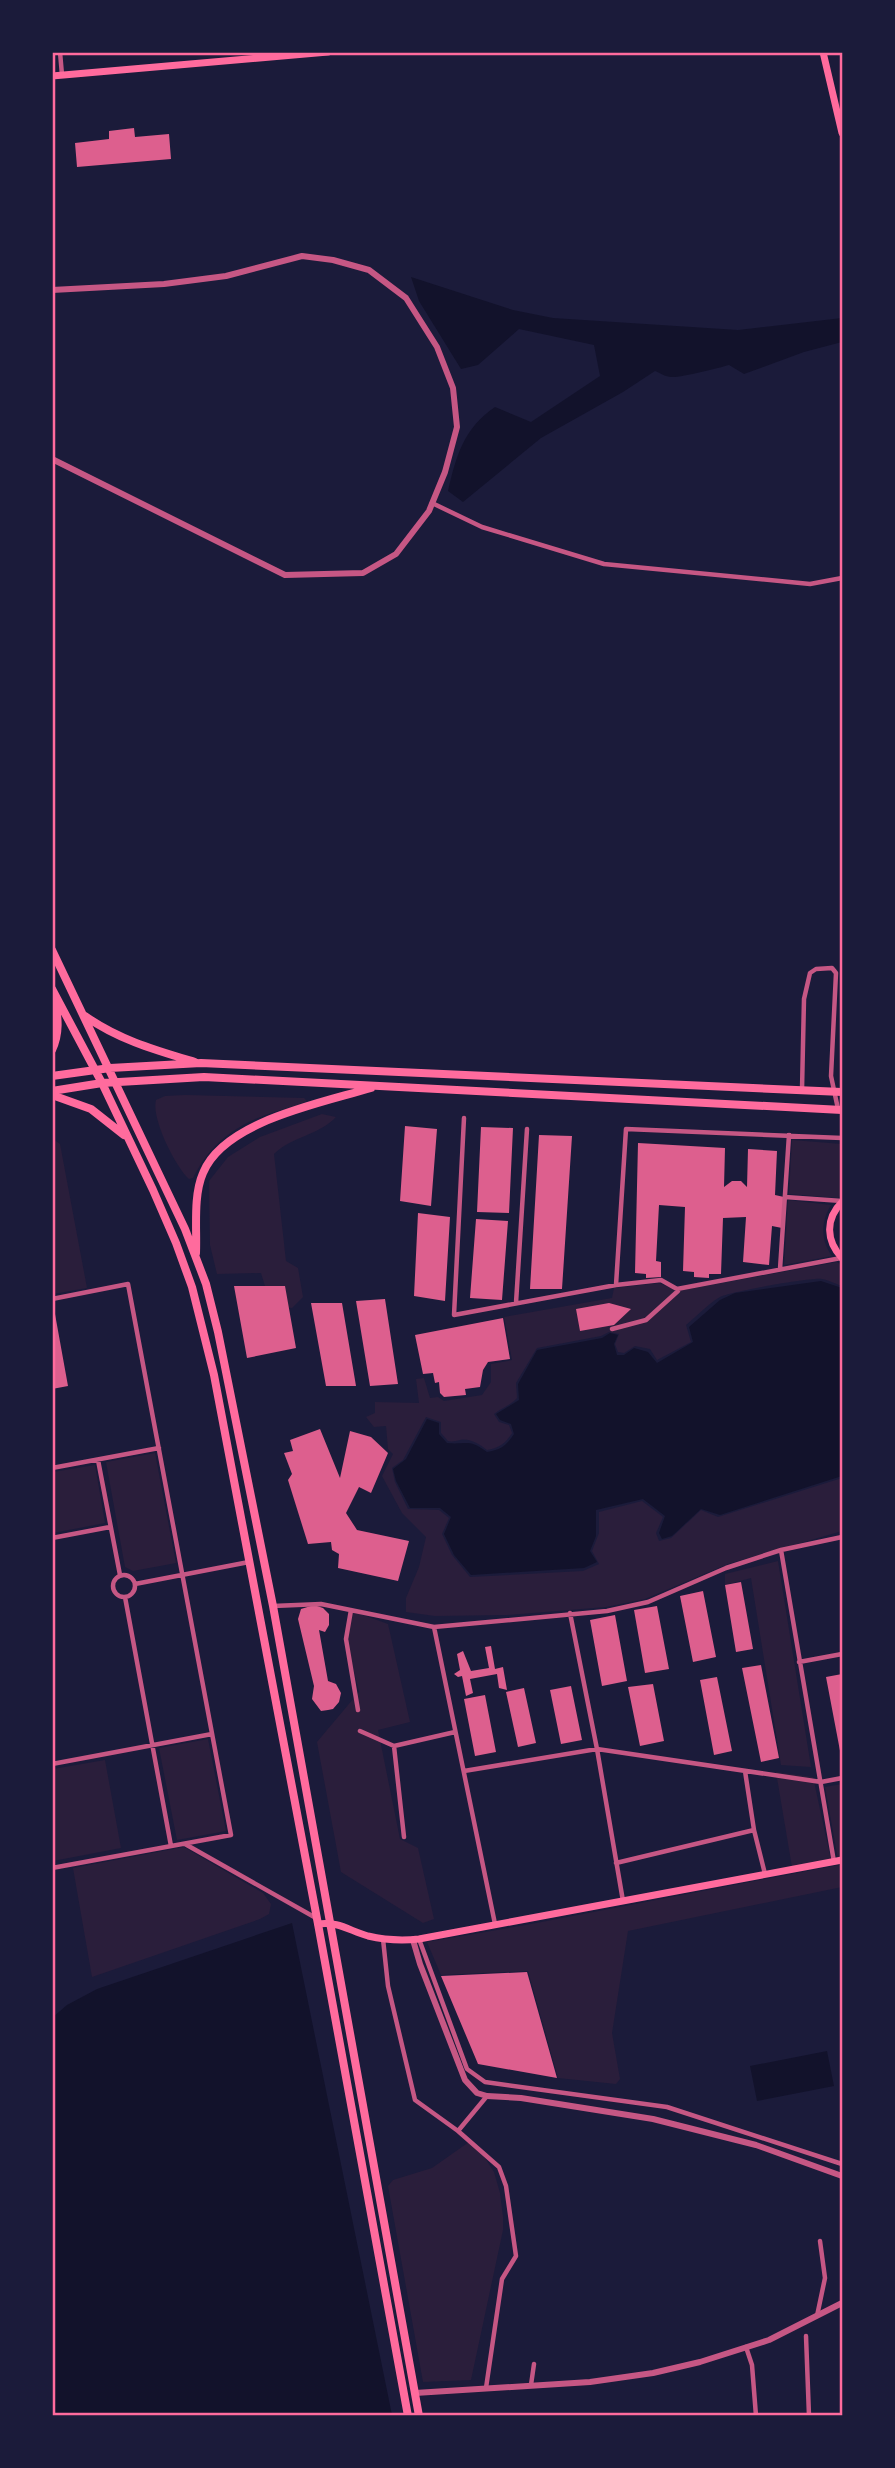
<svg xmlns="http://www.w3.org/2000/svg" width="895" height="2468" font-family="Signika,sans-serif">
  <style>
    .green { fill: #2a1e3b }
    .water { fill: #12122b }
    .building { fill: #dd5f8e }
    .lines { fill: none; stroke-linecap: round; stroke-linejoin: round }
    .minor { stroke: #c65784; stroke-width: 4.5 }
    .tertiary { stroke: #c65784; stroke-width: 6 }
    .secondary { stroke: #ff6b9d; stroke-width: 7 }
    .primary { stroke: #ff6b9d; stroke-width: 8 }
    .neatline { fill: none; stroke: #ff6b9d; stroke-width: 2.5 }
  </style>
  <rect width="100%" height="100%" fill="#1b1b3a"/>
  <path class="green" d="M185,1095L304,1098L307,1101C296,1106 283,1109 271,1113C235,1125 210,1144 193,1178L189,1179C175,1166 151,1118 156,1100L165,1096Z
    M322,1114L336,1117C319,1135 291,1137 274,1154L286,1261L298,1268L303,1297L292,1308L278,1307L268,1296L261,1273L217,1274L210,1245L209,1181L228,1157L260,1137Z
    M53,1139L60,1144L87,1288L53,1294Z
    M792,1140L842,1144V1194L838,1198L789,1194Z
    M788,1200L831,1205C821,1221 820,1240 832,1256L784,1265Z
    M837,1262L842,1266V1286C836,1284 829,1280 822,1279C811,1277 729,1292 720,1297C708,1304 697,1316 686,1325L691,1342L657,1360L650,1349L635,1346L624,1353L618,1352L615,1344L619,1334L609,1332L601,1336L537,1348L516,1383L517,1398C511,1405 501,1408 494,1414L499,1422L509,1425L512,1433C505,1444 499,1448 487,1450C479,1444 470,1438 460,1440C456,1441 452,1442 448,1441L441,1433V1422L426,1417L403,1460L392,1468L395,1482L408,1509L439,1510L449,1518L442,1534L452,1555L470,1577L583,1571L599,1564L592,1551L599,1533V1512L642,1501L663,1517L656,1533L659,1541L671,1538L701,1510L718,1517L842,1478V1531L728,1564L645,1599L606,1607L507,1615L435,1616L406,1612V1598L419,1567L426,1537L402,1513L382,1476L393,1454L388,1449L386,1426L374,1427L366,1417L375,1413V1402L419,1403L416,1379L424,1378L430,1398L438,1397L444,1401L482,1395L491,1382V1364L512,1360L504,1317L612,1298L614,1288L659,1283L678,1291Z
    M155,1453L176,1563L133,1571L125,1567L106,1462Z
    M95,1465L105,1523L53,1533V1472Z
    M778,1561L811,1767L781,1765L751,1578L725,1585V1574Z
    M349,1610L388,1624L410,1722L378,1730L400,1839L418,1848L434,1919L423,1923L341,1872L317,1742L359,1692L346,1639Z
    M208,1739L226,1831L177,1840L159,1748Z
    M105,1760L121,1848L53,1861V1769Z
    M776,1772L813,1777L831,1860L792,1867Z
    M842,1784V1887L628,1931L612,2033L620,2079L616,2084L558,2078L528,1971L441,1975L427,1942L531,1924L839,1865L825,1787Z
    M184,1847L263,1893L271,1904L269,1914L260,1919L92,1977L73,1868Z
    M469,2142L485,2158L494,2172L500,2193L503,2217V2230L471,2380L423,2382L388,2186L393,2180L432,2168Z"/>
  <path class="water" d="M411,277L513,310L553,318L738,330L842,318V342L804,352L744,374L729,365C719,368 680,378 671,377C666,377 660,373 655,371L623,392L541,438L463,502L448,491C456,456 464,428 495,407L531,422L600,376L594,345L519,329L478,365L461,369L419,301Z
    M821,1281L842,1288V1476L720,1515L701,1509L672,1536L662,1539L659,1533L665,1516L643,1499L596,1510V1536L590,1551L597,1562L584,1568L471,1575L454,1555L444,1534L451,1517L440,1508H410L396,1481L393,1469L406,1459L427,1419L439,1423V1434L447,1443C466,1445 469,1438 487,1452C501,1450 506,1446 514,1434L511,1424L500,1420L496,1414L519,1400L518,1384L537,1350L602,1338L610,1333L618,1335L614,1344L617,1355H624L634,1348L648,1352L657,1363L693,1342L689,1327L720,1300L735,1293Z
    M292,1923L392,2415H53V2017L67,2005L97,1989Z
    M827,2051L834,2086L757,2101L750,2066Z"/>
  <path class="building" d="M134,128L135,137L169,134L171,159L77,167L75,143L109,139V131Z
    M405,1126L437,1129L431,1206L400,1201Z
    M481,1127L513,1128L509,1213L477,1212Z
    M539,1135L572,1136L562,1289H530Z
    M638,1143L725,1148L724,1187L732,1181H741L747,1187L748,1149L777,1151L775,1195L784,1197L782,1228L772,1226L769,1265L743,1262L746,1217L723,1218L721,1274H709V1278L694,1277V1272L683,1271L685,1207L659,1205L656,1261L661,1262V1277L646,1278V1274L635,1273Z
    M418,1213L450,1217L445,1301L414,1296Z
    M476,1219L508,1221L502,1300L470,1298Z
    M234,1286H285L296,1348L247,1358Z
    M385,1299L398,1384L370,1386L356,1301Z
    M311,1303H342L356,1386H326Z
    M609,1303L631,1309L614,1325L580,1331L576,1309Z
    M55,1314L68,1386L52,1389V1315Z
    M503,1318L510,1359L488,1362L483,1370L480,1387L465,1389L466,1395L444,1397L440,1393L439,1382L435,1383L433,1373L423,1374L415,1335Z
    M320,1429L340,1478L350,1431L371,1437L388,1453L371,1493L359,1487L346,1513L357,1530L409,1541L398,1581L338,1568L339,1554L332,1550L331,1542L308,1544L288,1480L292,1474L284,1453L293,1451L290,1440Z
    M741,1582L753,1649L736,1652L725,1585Z
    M703,1591L716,1657L693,1662L680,1596Z
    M314,1605L323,1608L329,1614V1625L325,1632L319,1630L328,1681L336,1684L341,1693L339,1702L333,1709L328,1710L321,1711L312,1699L314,1686L298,1619L301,1609Z
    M657,1606L669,1669L645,1673L634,1610Z
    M615,1615L627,1681L602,1686L590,1620Z
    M491,1646L495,1669L503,1667L507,1690L499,1688L497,1674L470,1679L473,1693L466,1696L462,1676L458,1677L454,1674L460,1670L457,1654L463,1651L471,1671L489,1668L485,1647Z
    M761,1665L779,1758L761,1762L742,1668Z
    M842,1674V1756H841L826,1677Z
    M717,1677L732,1751L714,1755L700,1680Z
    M653,1684L664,1741L640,1746L628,1687Z
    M571,1686L582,1740L561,1744L550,1690Z
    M524,1688L536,1743L518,1747L506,1692Z
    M485,1695L496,1752L475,1756L464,1699Z
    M527,1972L557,2078L478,2064L441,1976Z"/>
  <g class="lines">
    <path class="minor" d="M60,52L62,75
      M432,503L482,527L604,564L810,584L842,578
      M802,1090L804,999L810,973L816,969L832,968L836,973L831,1076L838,1109
      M464,1118L454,1315L616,1285L661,1280L677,1289L841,1258
      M785,1197L842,1201
      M780,1269L789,1135
      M616,1285L626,1129L842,1138
      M52,1299L128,1284L231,1835L52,1868
      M516,1303L527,1129
      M612,1329L646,1320L678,1291
      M98,1460L120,1575
      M52,1468L159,1448
      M52,1538L110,1527
      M781,1550L834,1862
      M113 1586a11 11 0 1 1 22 0a11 11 0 1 1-22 0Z
      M135,1584L249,1562
      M125,1597L171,1846
      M273,1606L321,1604L434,1627L607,1611L648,1602L726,1568L781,1550L842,1537
      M351,1610L346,1639L358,1710
      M570,1613L597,1749L623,1901
      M434,1627L495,1924
      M799,1662L842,1654
      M360,1731L394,1746L455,1732
      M394,1746L404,1837
      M52,1764L212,1734
      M464,1771L597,1749L821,1782L842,1778
      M745,1771L754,1830L765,1874
      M185,1844L316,1918
      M616,1863L754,1830
      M383,1939L388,1986L415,2100L458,2131
      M419,1939L467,2069L485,2082L667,2107L842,2164
      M817,2316L825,2278L820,2241
      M806,2336L809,2416
      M746,2347L752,2365L756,2416
      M531,2385L534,2364
      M486,2388L502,2279L516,2256L506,2186L499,2167L458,2131L487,2096"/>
    <path class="tertiary" d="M52,290L164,284L226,276L302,256L333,260L369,270L406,298L437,347L453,388L457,427L445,472L429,511L396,554L363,573L285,575L52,459
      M413,1940L420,1964L465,2080L477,2093L487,2096L521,2098L653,2119L756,2145L842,2176
      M415,2393L590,2382L653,2373L700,2362L769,2340L842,2303"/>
    <path class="secondary" d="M823,52L842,133
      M52,76L328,52
      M842,1202C825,1219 826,1241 842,1258
      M318,1924C338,1921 350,1931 368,1936C385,1940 401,1941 419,1939L842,1860"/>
    <path class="primary" d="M52,950L185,1229L206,1284L218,1332L273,1606L419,2416
      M52,989L102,1083L153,1190L176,1243L192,1287L214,1375L318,1924L408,2416
      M85,1016C119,1040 155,1050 195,1062
      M52,1050C60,1033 58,1018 55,1000
      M52,1076L110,1068L201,1063L842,1092
      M52,1091L102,1083L204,1077L842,1110
      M52,1095L91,1109L124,1135
      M196,1253C197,1228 193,1196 203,1173C224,1121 322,1103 371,1088"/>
  </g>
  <rect width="895" height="2468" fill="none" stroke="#1b1b3a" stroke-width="108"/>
  <rect x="54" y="54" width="787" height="2360" class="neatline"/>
</svg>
